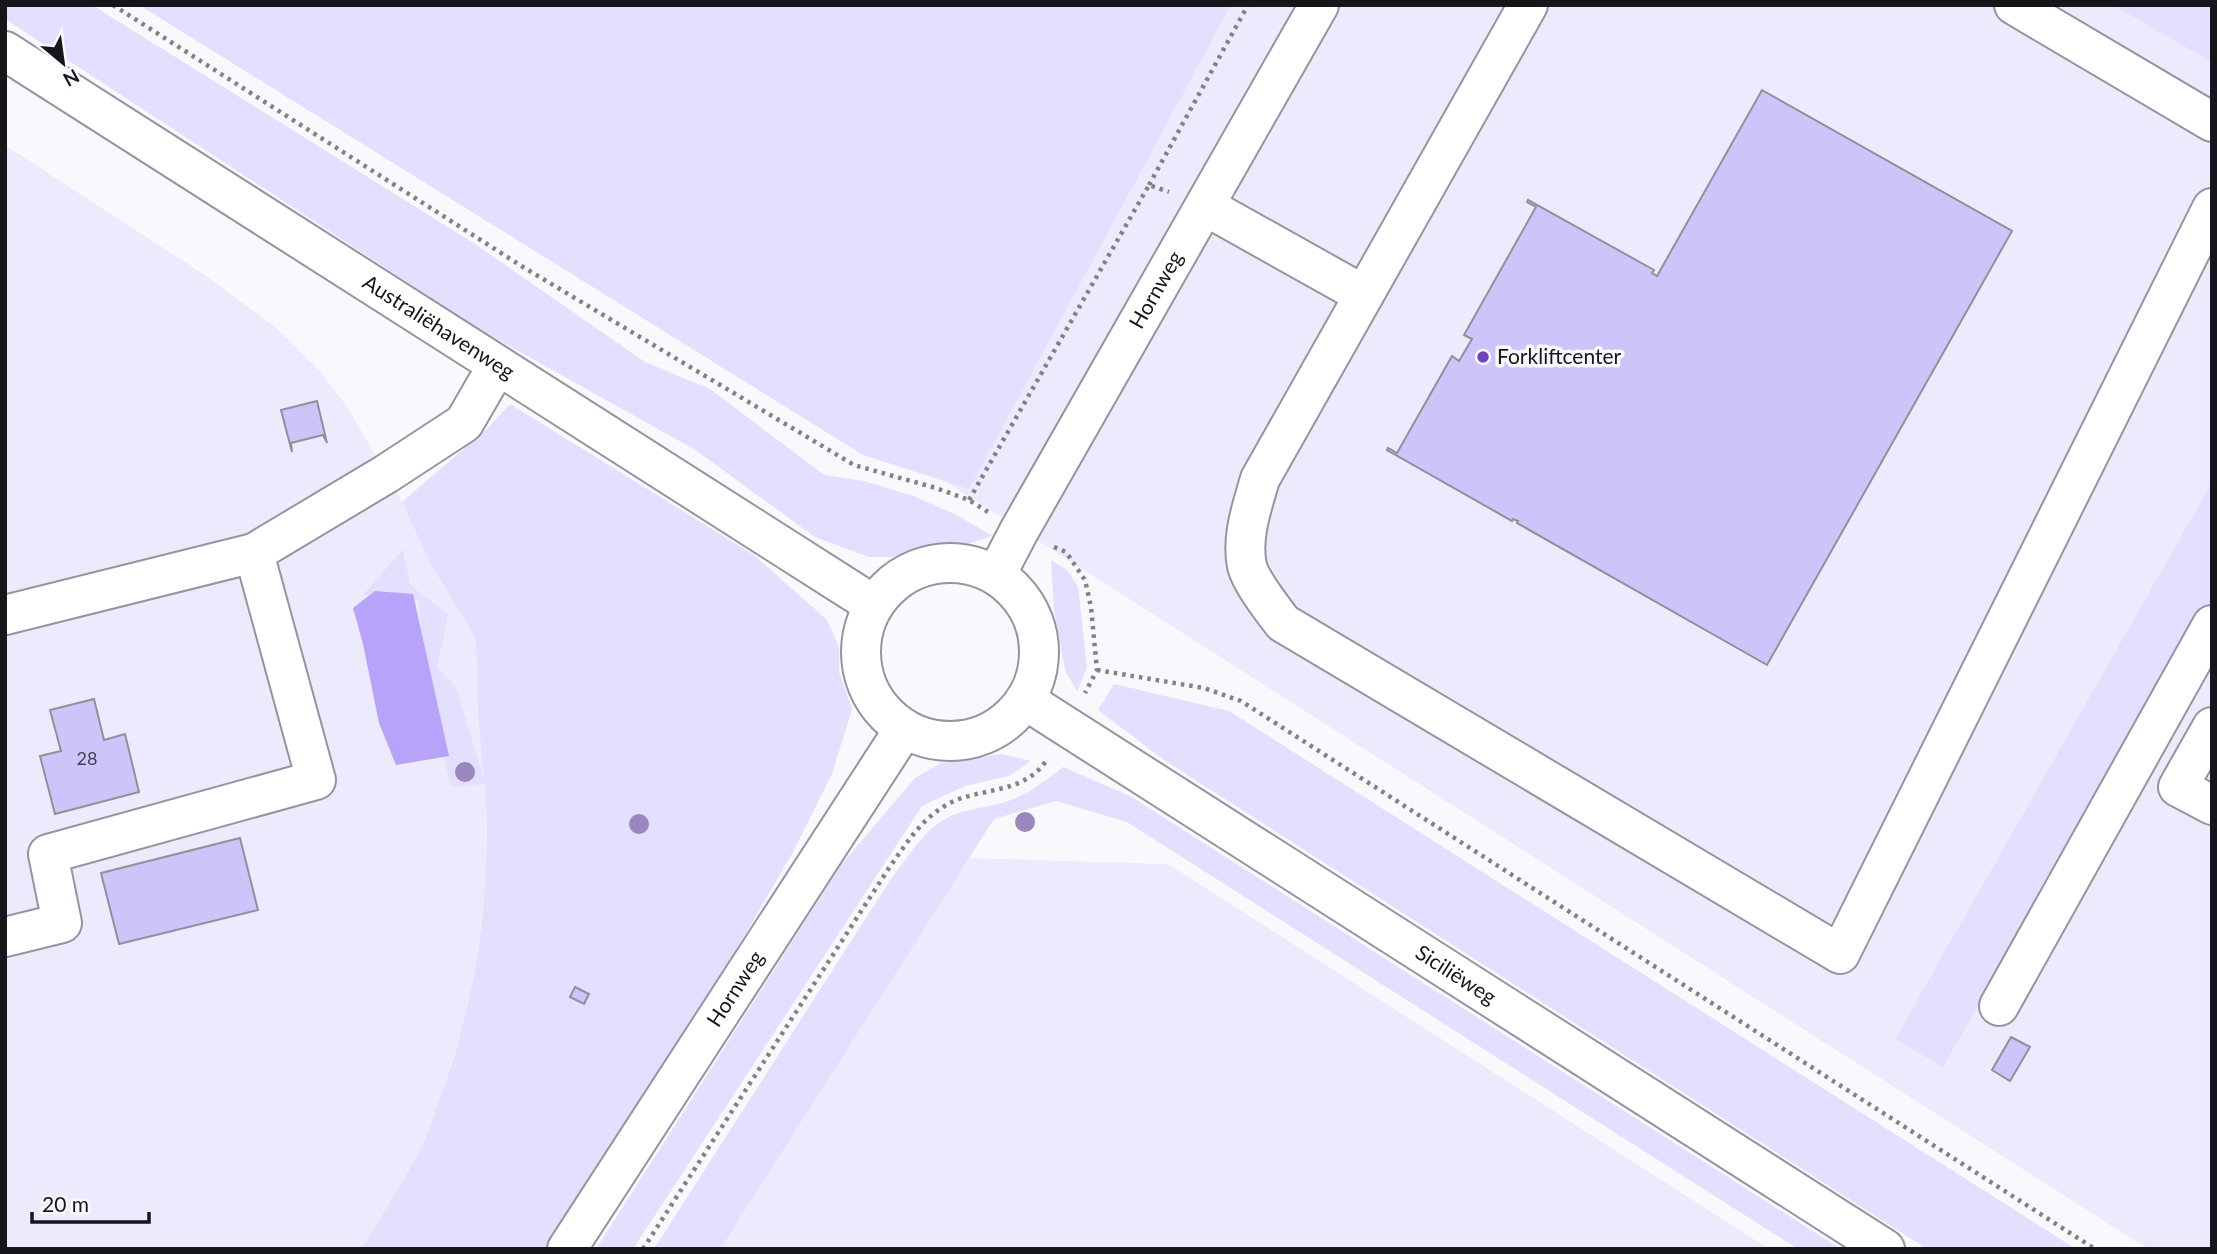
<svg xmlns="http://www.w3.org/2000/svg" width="2217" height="1254" font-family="Lato,sans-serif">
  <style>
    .built { fill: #eeeafe }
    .green { fill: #e4deff }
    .water { fill: #b8a3fa }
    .building { fill: #cfc4fa; stroke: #918f9a; stroke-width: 2 }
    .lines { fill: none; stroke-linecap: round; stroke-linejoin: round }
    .minor-casing { stroke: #96949f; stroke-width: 42 }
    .path { stroke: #828185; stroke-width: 4.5; stroke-dasharray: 3.5 5; stroke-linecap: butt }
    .minor { stroke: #fff; stroke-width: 38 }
    .tree { fill: #9a87bf }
    .poi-dot { fill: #6e45bd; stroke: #f9f8fd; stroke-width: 2.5 }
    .labels { text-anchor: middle; stroke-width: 7; stroke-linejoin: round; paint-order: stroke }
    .number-label { font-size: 18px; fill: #444151 }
    .street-label { font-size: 21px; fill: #161519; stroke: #f9f8fd }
    .poi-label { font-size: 21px; fill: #161519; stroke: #f9f8fd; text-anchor: start }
  </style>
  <rect width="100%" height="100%" fill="#f9f8fd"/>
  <path class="built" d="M305,5H2212V1249H2148L374,117Z
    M5,145L206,276L274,326L319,370L348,408L402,502L431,565L476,639L478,715L486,796V883L477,953L467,1012L446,1081L424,1141L392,1199L361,1249H5Z
    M936,857L1168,864L1769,1249H688Z"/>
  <path class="green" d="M5,5H92L475,244L645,362L710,389L824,475L864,481L913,496L957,515L992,536L962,546L945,545L922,549L901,557H869L815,537L694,449L479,329L5,19Z
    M139,5H1231L969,489L863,455Z
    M2113,5H2212V62Z
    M510,404L754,555L827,620L839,647V672L852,709L832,774L793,852L731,959L545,1249H361C383,1214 404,1180 423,1143C430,1129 434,1113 440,1098C477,999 492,890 485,784L451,787L426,693L419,600L363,595L403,549L410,585L448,614L437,668L456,687L484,779L478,715L476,639L431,565L402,502L487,429Z
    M2212,482V599L1943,1067L1895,1039Z
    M1051,560L1067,570L1078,587L1087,668L1077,691L1065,670L1054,610Z
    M1114,684L1229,711L2076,1249H1927L1164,760L1098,710Z
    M1001,754L1031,761L1009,776L965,786L922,806L633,1249H596L841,865L915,778L941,763Z
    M1063,767L1130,796L1841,1249H1798L1127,822L1056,801L994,819L720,1249H654L891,879C905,861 922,834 940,822C959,809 981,809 1002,803C1026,796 1044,782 1063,767Z"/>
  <path class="water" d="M375,591L413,594L449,756L396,765L379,723L363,644L353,608Z"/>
  <path class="building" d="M1762,90L2012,231L1767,665L1517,523L1518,521L1513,519L1512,521L1387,450L1388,448L1397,453L1452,356L1459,361L1472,339L1464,335L1536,207L1527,202L1528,200L1654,270L1652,273L1657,276Z
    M317,401L327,443L323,435L291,443L292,452L281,410Z
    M94,699L104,740L125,734L139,792L55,814L40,756L61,751L50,710Z
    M240,838L258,910L119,944L101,873Z
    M575,987L589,994L584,1004L570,997Z
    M2011,1037L2030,1047L2010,1081L1992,1070Z"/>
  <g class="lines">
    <g class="minor-casing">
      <g id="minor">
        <path d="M1528,5L1260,479C1252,507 1241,537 1247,566C1251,582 1273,610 1283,623L1840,954L2212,208"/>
        <path d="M2014,5L2212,122"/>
        <path id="s1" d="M5,51L874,605"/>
        <path d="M1205,206L1364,295"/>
        <circle cx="950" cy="652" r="89"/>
        <path id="s2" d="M996,575L1019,531L1319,5"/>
        <path d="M5,615L254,553L386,474L464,423L497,366"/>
        <path id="s3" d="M1025,700L1885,1249"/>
        <path d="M2212,727L2178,787L2212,805"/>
        <path d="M5,937L62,923L48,854L316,780L254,553"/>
        <path d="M1999,1006L2212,625"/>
        <path id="s4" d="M567,1249L904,729"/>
      </g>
    </g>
    <path class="path" d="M113,5L523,267L854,465L936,488L969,500L988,512
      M1149,185L1248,5
      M969,500L1149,185L1169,192
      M1054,547L1066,552L1085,580L1091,607L1097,670L1085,693
      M1097,670L1204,688L1241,701L2095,1249
      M643,1249L889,868C906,844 921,819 948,804C979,787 1023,795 1046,761"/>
    <use href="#minor" class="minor"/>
  </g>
  <g class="tree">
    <circle cx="465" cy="772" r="10"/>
    <circle cx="1025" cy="822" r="10"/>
    <circle cx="639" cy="824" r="10"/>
  </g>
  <circle class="poi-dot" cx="1483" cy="357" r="7"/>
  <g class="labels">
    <g class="number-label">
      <text x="87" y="765">28</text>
    </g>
    <g class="street-label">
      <text dy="7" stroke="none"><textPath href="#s2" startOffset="327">Hornweg</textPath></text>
      <text dy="7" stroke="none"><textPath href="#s1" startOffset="514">Australiëhavenweg</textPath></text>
      <text dy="7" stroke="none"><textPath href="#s3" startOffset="511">Siciliëweg</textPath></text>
      <text dy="7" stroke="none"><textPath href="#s4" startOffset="310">Hornweg</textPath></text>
    </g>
    <g class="poi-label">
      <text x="1497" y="364">Forkliftcenter</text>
    </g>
  </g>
  <rect width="2217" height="1254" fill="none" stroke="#161519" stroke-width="14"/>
  <g transform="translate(63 63) rotate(151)" stroke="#f9f8fd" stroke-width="5" paint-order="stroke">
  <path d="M0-5L12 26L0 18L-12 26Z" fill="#161519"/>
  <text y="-10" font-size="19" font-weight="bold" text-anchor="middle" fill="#161519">N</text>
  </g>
  <path d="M32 1212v10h117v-10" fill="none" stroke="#161519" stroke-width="3.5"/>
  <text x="42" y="1212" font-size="21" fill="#161519" stroke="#f9f8fd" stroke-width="5" paint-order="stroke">20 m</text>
</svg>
